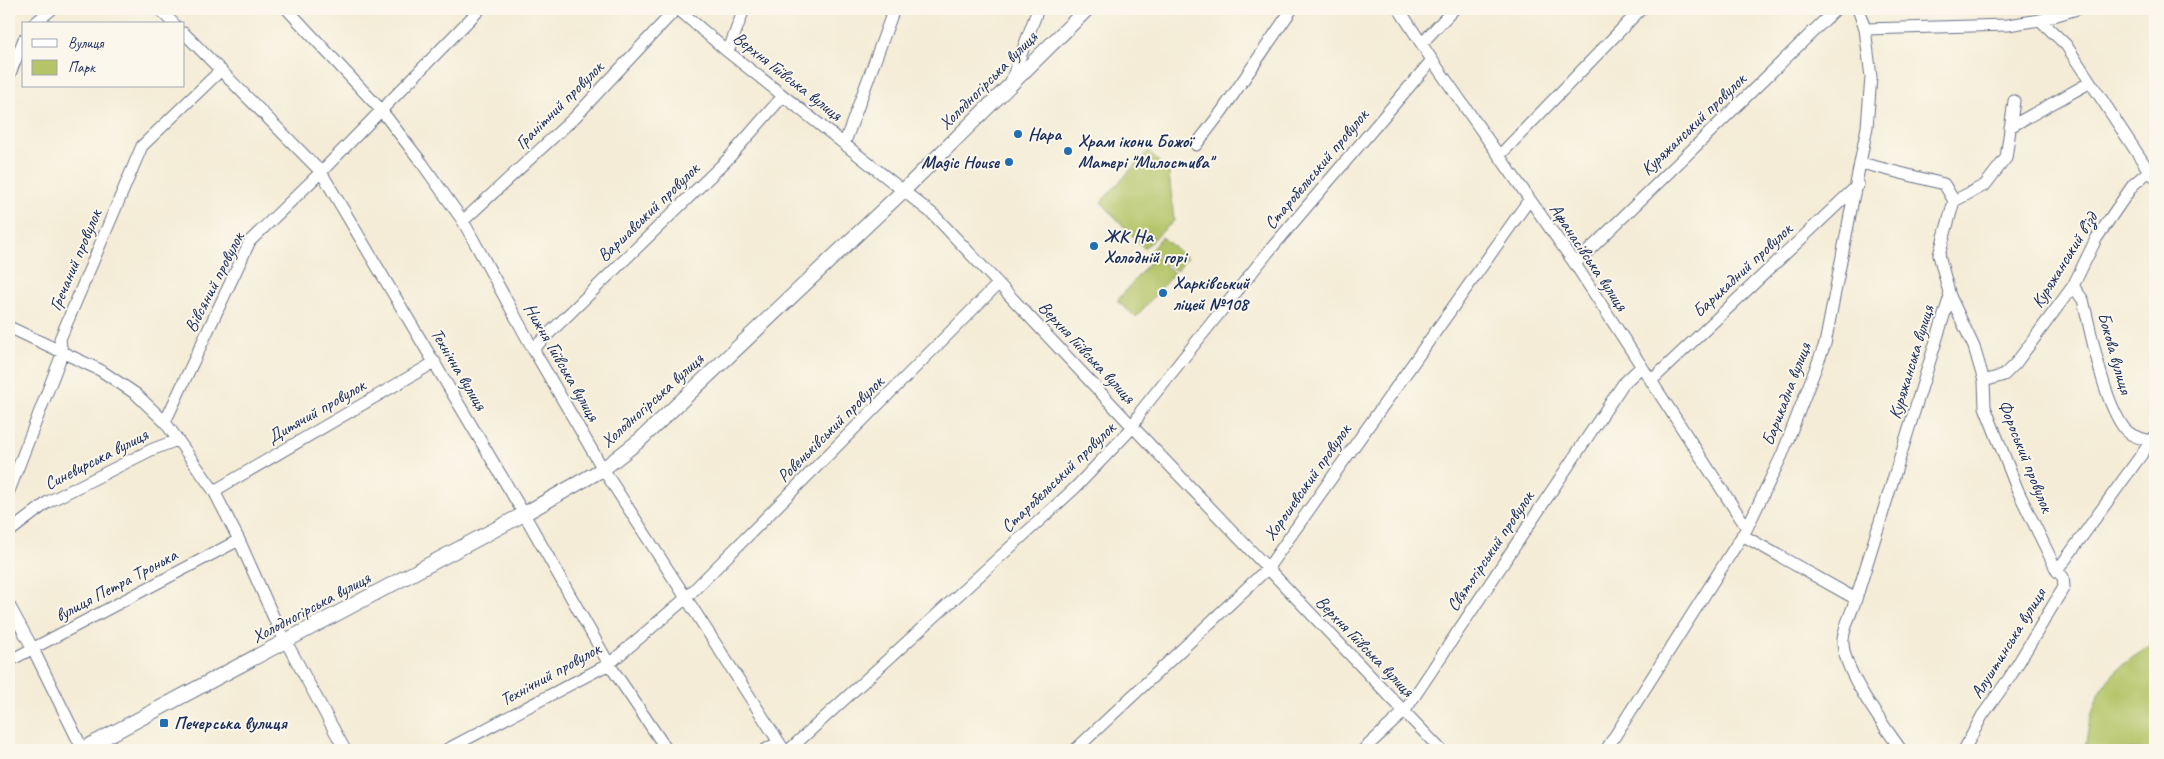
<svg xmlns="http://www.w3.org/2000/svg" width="2164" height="759" font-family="Caveat,sans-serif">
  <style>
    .green { fill: #b4c467; stroke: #687a62 }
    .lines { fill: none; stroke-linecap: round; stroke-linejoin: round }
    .minor-casing { stroke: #677188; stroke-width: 13 }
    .major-casing { stroke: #677188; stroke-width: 16 }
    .minor { stroke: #fff; stroke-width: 11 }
    .major { stroke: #fff; stroke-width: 14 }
    .poi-dot { fill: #1f6fb2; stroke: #fbf7ec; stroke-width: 2 }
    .labels { text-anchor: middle; stroke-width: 4; stroke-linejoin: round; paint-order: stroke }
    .street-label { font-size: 18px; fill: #1b2f5e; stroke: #fbf7ec }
    .poi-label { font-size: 18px; font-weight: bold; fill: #1b2f5e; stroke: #fbf7ec; text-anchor: start }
  </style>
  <rect width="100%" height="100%" fill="#fbf7ec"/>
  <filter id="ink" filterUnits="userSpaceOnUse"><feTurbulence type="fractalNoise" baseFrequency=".02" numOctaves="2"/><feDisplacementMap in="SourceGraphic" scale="10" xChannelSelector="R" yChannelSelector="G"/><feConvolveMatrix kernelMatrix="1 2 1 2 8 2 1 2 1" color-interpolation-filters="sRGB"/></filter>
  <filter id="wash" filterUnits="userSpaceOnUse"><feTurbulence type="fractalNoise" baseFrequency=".0096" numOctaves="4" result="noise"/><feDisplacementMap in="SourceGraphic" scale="20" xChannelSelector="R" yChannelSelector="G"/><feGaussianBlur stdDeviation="1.12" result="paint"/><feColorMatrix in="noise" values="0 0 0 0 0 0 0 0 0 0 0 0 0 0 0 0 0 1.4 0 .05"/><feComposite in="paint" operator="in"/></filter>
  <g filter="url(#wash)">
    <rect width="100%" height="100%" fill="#f4ecd6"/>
    <path class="green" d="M1148,151L1169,173L1174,221L1144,248L1101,202Z
      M1162,237L1187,258L1176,271L1151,250Z
      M1155,256L1174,273L1136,317L1117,301Z
      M2155,644V750H2085C2092,694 2105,671 2155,644Z"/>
  </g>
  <g filter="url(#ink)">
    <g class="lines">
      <g class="minor-casing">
        <path id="minor" d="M159,9L174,24
          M287,9L381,110L422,163L463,221L533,349L603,469L784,750
          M678,9L728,52L934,215L1133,427L1441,750
          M1399,9L1432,60L1575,264L1747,528
          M2040,20L2066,45L2149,171L2155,177
          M34,24L52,9
          M1865,29L2008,25L2040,20L2077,9
          M184,33L321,172L524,514L609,664L667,750
          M1422,43L1454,9
          M728,52L744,9
          M9,76L24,39
          M1010,84L1038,9
          M2010,127L2089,83
          M845,142L894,9
          M1196,145L1222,111L1292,9
          M1499,156L1641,9
          M1861,163L1944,184L1954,201
          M463,221L575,117L676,9
          M1575,264L1836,9
          M2073,286L2083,300C2092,336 2103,399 2124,428C2131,437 2141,438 2151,441
          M1950,296L1974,347L1984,381L1985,407L2018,491L2057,571
          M9,327L100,370L136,394L165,422L214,491L239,540L278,627L345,750
          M533,349L727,160L783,96
          M1651,381L1858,185
          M1984,381L2004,375L2016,363L2073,286L2096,239L2133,185L2149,171
          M165,422L250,241L321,172L480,9
          M9,491L62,354L60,339L142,146L221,70
          M214,491L435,362
          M9,532L48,502L151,450L177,440
          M1742,535L1856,599C1852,611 1844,627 1843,639C1841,670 1884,725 1901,750
          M1856,599L1950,296L1939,255L1954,201L1985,185L2006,158L2014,101
          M9,605L33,649L83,750
          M9,661L239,540
          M446,750L609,664L686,598L998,284
          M765,750L779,742
          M789,750L1075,488L1133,427L1141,411L1269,251L1432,60
          M1075,750L1267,569L1529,200
          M1363,750L1404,712L1623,384L1641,367
          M1606,750L1747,528L1782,455L1825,344L1867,127L1871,77L1865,29L1858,9
          M1964,750L1982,716L2010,677L2064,587L2063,577L2057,571L2155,436"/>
      </g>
      <g class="major-casing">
        <path id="major" d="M81,750L524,514L603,469L640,440L904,190L1087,9"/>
      </g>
      <use href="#minor" class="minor"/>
      <use href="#major" class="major"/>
    </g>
  </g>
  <g class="poi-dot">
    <circle cx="1018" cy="134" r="5"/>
    <circle cx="1068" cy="151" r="5"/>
    <circle cx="1009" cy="162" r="5"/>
    <circle cx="1094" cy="246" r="5"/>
    <circle cx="1163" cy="293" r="5"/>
    <rect x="159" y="718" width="10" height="10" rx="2.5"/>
  </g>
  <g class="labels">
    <g class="street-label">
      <text transform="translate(788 76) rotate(38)" y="6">Верхня Гиївська вулиця</text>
      <text transform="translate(988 80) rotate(-45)" y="6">Холодногірська вулиця</text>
      <text transform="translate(559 105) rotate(-45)" y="6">Гранітний провулок</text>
      <text transform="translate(1693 124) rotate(-44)" y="6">Куряжанський провулок</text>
      <text transform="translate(1316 169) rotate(-50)" y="6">Старобельський провулок</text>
      <text transform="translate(648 212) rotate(-44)" y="6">Варшавський провулок</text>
      <text transform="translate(1589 257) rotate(56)" y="6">Афанасівська вулиця</text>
      <text transform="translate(75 260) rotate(-67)" y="6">Гречаний провулок</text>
      <text transform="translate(2064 260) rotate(-58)" y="6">Куряжанський в’їзд</text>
      <text transform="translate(1742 270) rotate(-43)" y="6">Барикадний провулок</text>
      <text transform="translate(214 282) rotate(-63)" y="6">Вівсяний провулок</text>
      <text transform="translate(1087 352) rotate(47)" y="6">Верхня Гиївська вулиця</text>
      <text transform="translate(2115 353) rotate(74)" y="6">Бокова вулиця</text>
      <text transform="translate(562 362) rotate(60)" y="6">Нижня Гиївська вулиця</text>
      <text transform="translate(1911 362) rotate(-73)" y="6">Куряжанська вулиця</text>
      <text transform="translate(459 369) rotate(59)" y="6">Технічна вулиця</text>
      <text transform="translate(1786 394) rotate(-69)" y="6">Барикадна вулиця</text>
      <text transform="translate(652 400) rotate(-42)" y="6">Холодногірська вулиця</text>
      <text transform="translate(316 411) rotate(-30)" y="6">Дитячий провулок</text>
      <text transform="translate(830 429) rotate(-45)" y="6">Ровеньківський провулок</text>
      <text transform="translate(2026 456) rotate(68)" y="6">Фороський провулок</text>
      <text transform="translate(96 459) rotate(-27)" y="6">Синевирська вулиця</text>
      <text transform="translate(1058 477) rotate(-44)" y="6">Старобельський провулок</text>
      <text transform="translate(1307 482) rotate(-55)" y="6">Хорошевський провулок</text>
      <text transform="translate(1490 551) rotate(-56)" y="6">Святогірський провулок</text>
      <text transform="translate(116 585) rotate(-28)" y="6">вулиця Петра Тронька</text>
      <text transform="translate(311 607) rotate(-28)" y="6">Холодногірська вулиця</text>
      <text transform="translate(2008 643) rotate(-58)" y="6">Алуштинська вулиця</text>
      <text transform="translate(1365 646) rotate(46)" y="6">Верхня Гиївська вулиця</text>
      <text transform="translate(550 674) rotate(-29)" y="6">Технічний провулок</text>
    </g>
    <g class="poi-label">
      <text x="1028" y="140">Нара</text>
      <text x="1078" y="147">Храм ікони Божої<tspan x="1078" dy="21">Матері "Милостива"</tspan></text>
      <text x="999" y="168" text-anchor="end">Magic House</text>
      <text x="1104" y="242">ЖК На<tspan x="1104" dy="21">Холодній горі</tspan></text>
      <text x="1173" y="289">Харківський<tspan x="1173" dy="21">ліцей №108</tspan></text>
      <text x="174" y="729">Печерська вулиця</text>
    </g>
  </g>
  <rect width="2164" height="759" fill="none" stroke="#fbf7ec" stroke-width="30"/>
  <rect x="22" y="22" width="162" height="65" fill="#fbf7ec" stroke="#a1a7b3"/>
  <rect x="32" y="39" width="25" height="8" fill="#ffffff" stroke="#a1a7b3"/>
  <text x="68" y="48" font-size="15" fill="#1b2f5e">Вулиця</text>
  <rect x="32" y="60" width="25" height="15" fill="#b4c467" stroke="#a1a7b3"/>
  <text x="68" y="72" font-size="15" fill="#1b2f5e">Парк</text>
</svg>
